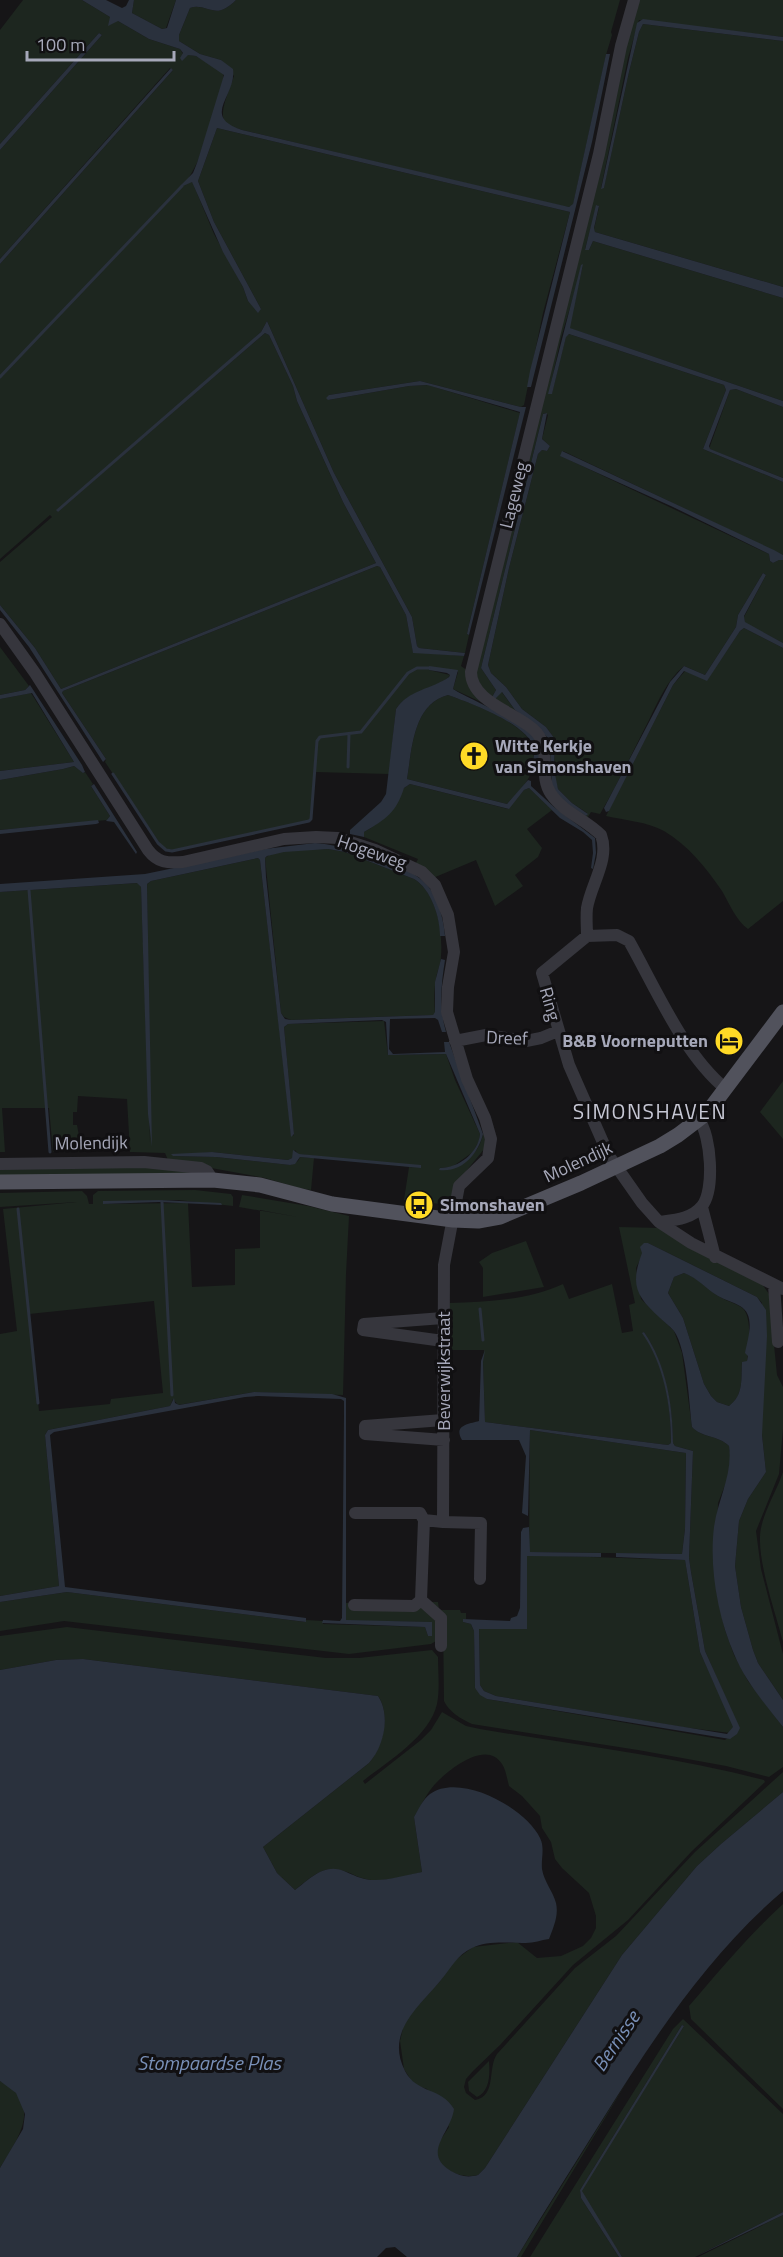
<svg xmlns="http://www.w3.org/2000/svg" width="783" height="2257" font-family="'Titillium Web',sans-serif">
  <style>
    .green { fill: #1d261f; fill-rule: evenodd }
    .water { fill: #2a313d; fill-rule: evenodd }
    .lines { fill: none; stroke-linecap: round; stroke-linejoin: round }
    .stream { stroke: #2a313d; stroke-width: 3 }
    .minor { stroke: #36363d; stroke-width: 12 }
    .major { stroke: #51525c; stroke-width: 15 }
    .labels { text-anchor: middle; stroke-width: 6; stroke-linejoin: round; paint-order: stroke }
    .street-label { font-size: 18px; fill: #a6a8b9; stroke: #111012 }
    .poi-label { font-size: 18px; font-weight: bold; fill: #a6a8b9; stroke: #111012; text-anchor: start }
    .water-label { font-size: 20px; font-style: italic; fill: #7990b8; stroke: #111012 }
    .quarter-label { font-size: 21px; letter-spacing: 1.5px; fill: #c7c8d5; stroke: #111012 }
  </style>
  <rect width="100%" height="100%" fill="#161517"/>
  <path class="green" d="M23,0H82L110,17V20L118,21L149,39L180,49L183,54L196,56L223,72L224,83L197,163L186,183L192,181L214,234L243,287L248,301L261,309L214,222L198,181L217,128L570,212L543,313L524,405L521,407L420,381L329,395L328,400L409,386L428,385L520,413L468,629L467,634L469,635L465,653L419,648L417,646L412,617L334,473L267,321L261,332L57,512L265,333L269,335L293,386L297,401L343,502L376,563L61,689L35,648L0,605V562L52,517L50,515L0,559V264L173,70L170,68L0,259V150L102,35L99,33L0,144V30Z
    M134,0H176L166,28L162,29L132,13Z
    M236,0H620L611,32L612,35L606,55L573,205L569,207L562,206L242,130C237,128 228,127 225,122C218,113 231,86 234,76L221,60L200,54L179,41V35L190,8C202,3 213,15 224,9C228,7 233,3 236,0Z
    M635,0H783V37L639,20L628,58L601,188L604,187L629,72L639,32L643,24L783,41V287L595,232L594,229L599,207L597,205L585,249L589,250L593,241L783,298V401L569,328L583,264L561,338L549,393H552L566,336L569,334L724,385L726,390L703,449L783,482V555L563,451L561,456L769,554L770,561L773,563L779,560H783V643L745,623L744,617L766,575L763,573L738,615L736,627L705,675L684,666C668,679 658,701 649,720C633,751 618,784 600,814L591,812L586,820C561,804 548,796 547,763C547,753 547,745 542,736C532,720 509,710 493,701L501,691L515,710L536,726L550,740L552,786L561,800L586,816L587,813L572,803L558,789L554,775L555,739L546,727L522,709L506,687L491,673L488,665L509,568L538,454L542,450L547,451L550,446L542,439L548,415L546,413L543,414L481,668L496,690L491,699L477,686L474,672L510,519L590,201Z
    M736,389L783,407V478L709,449L730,390Z
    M377,566L380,567L406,615L413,652L464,656L461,666L468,671L483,703L453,689L458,672L429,670L450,675C441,689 409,689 396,709L389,774L315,772L311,819L309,821L176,851L163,848L105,762L106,759L62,693L63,691Z
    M744,628L783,648V901L748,929C737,922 729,903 722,891C707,869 688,845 664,831C648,822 624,820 606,816L673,685L685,671L707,680L740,631Z
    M0,647L29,686L25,690L0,695Z
    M31,693L74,762L0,771V699Z
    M448,695C473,704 512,718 529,739C537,749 534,769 528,779C523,788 514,796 507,804L407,779C412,749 413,704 448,695Z
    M74,766L84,773L85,772L93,784L91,786L110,816L107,820L0,830V780L63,769Z
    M410,784L508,809L524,790L529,788L552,810L527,829L542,848L538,857L515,875L523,886L495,906L476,860L433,878L415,865L418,859L364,837V832L371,828L404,788Z
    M328,849L345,852L414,879C437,893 443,932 441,956C441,964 437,971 436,979C434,990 434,1002 435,1013L433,1015L291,1020L284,1017L281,1013L265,858C279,846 310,850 328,849Z
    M258,858L260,860L291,1132L294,1136L284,1027L288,1024L384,1021L388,1055L446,1054L455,1080L480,1134L479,1141L473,1152L452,1167L440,1168L445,1170C465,1161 478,1157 483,1134H487L485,1148L454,1186L450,1205L404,1200L409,1167L420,1168L298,1154L295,1150L292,1158L288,1160L212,1152L173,1156L216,1157L290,1165L298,1161L300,1157L314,1158L311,1190L299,1188L265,1178L168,1160L165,1153L130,1152L127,1099L78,1096L77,1112H73V1125H77L82,1152H53L49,1108H2L5,1152H0V892L138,883L141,887L150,1142L147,884L151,881Z
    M783,1081V1139L760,1112Z
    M155,1165L203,1173L0,1177V1167Z
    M195,1190L231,1194L233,1197V1206L178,1200L103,1202V1204L188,1203L192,1287L235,1285V1249L260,1248V1210L298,1217L239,1207L242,1195L308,1206L349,1216L346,1274L343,1395L254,1392L178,1405L173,1399L170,1406L48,1430L45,1435L59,1586L0,1596V1334L17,1331L3,1209L77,1202L0,1207V1193L82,1191L87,1196L89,1204H93V1195L98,1191ZM154,1301L163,1393L111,1399L110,1404L39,1411L29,1314Z
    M619,1227L661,1228L760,1281L769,1294L777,1375L783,1387V1429L779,1474L756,1531L761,1569L783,1654V1700L758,1663L753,1650L741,1607L735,1566L739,1521L748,1499L766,1472L762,1435V1303L757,1297L648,1243L636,1268L641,1299L674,1331L682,1353L692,1427C702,1438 718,1435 729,1446L731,1458L727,1480L718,1503L716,1590L725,1630L734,1655L748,1681L783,1727V1767L769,1777L726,1766L638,1750L472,1724C461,1719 449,1712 444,1701L443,1617L428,1602H438L439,1610H460L461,1613H466V1619H463V1622L471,1624L474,1631L475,1688L487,1699L725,1740L739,1728L705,1651L691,1572L689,1558L693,1451L675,1446L673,1443C673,1407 665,1363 644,1332L643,1333C665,1364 671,1406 671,1443L668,1445L485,1422L483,1362L484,1350H449V1303C486,1302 529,1300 563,1284L569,1299L612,1284L622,1333L633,1331L629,1305L635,1303Z
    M526,1241L544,1287L483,1297V1268L479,1262L492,1253Z
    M684,1273C697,1277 704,1286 715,1294C723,1300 733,1302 741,1307C753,1314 749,1349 747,1362H742C741,1379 744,1395 729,1406L717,1402L711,1396L704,1384L683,1318L668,1293L674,1277Z
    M530,1430L686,1453L685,1529L682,1554L529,1552Z
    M783,1472V1642C776,1614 755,1556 761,1528C765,1509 777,1490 783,1472Z
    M527,1555L685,1560L700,1652L732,1722L734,1727L730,1733L682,1727L496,1696L484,1691L480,1685L479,1629H527Z
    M67,1592L305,1622L306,1620L323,1621V1624L425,1627L428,1636H432L431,1622L346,1621V1603H352V1607L426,1608L439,1620L436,1641L431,1644L349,1654L64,1621L0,1631V1602Z
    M67,1627L326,1658H359L432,1650L438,1657C438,1672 440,1689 437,1704C430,1736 387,1762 363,1781L365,1784L421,1740L431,1730L442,1712L466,1726L480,1729C575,1745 671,1756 764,1780L765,1782L692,1851L628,1920L573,1965L500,2045L473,2071L466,2079L464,2087L466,2093L475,2100C497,2096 487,2069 497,2054L575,1968L616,1936L695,1852L783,1772V1792L721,1844L697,1866L622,1955L485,2168L478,2175C463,2179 438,2171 437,2152C436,2144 445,2134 449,2127L427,2089L418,2086L411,2080L404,2069L400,2041L403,2028L408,2017L440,1981L454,1961L473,1947L517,1942L537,1958L561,1956L583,1946L591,1938L596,1928V1916L589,1893L562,1868L555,1859L551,1842L542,1828L540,1816L522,1796L509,1786C507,1779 506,1770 502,1764C487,1740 452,1767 438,1781C428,1790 421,1806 414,1817L422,1872C406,1876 388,1881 371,1880C359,1879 351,1872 340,1870C322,1865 308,1880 295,1890L277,1873L263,1847L369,1763C383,1747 391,1714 378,1696L83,1659L56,1660L0,1670V1636Z
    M783,1904V2109L691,2019L689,2006C719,1971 749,1935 783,1904Z
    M683,2019L783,2114V2212L695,2257H622L584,2198L581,2191L684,2026L682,2025L580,2190L581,2198L619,2257H530L673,2029Z
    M489,2061C490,2074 490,2091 477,2097L469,2091L468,2082Z
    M631,2075L521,2257H517Z
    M0,2081C44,2104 18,2138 0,2168Z
    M783,2215V2257H698L702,2255Z"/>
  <path class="water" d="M82,0H106L122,8L126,6L129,0H134L132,13L162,29L167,28L176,0H236C233,3 228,7 224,9C213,15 202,3 190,8L179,35V41L200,54L221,60L233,69C237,96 200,116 242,130L569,207L573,204L606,54H610L592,142L531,387H527L530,371L570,212L217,128L198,181L214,222L261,309L258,313L248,301L243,287L223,252L192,182L183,186L181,185L193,173L197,163L224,75L196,56L188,55L182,61L180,58L183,53L180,49L149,39L118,21L108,26L110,17Z
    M643,19L783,37V41L643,24L639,32L629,72L604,188L601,189L637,23Z
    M99,33L102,35L0,150V144Z
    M171,68L173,70L0,264V259Z
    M596,205L599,206L594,228L595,232L783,287V298L593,241L589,250H585Z
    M583,264L570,328L783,401V407L736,389L730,390L709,446L710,449L783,478V482L703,449L726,390L724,385L569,334L566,337L552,394H548L581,265Z
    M267,321L334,473L412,617L417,646L419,648L465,653L464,656L413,653L406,615L380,567L377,566L63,691L62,693L106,759L103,762L29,647L0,610V605L35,648L61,689L376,563L343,502L297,401L293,386L269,335L265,333L58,512L56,510L261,332Z
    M420,381L521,407H526L469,635L467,634L468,629L520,412L427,385L409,386L328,400L326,398L329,395Z
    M547,413L542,439L550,446L547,451L542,450L538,454L509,568L488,665L491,673L506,687L522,709L546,727L555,739L554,769L558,789L572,803L588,814L586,816L561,800L552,786L550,740L536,726L515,710L502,692L493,701L491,699L496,690L481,668L543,414Z
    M562,451L774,550L783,555V560H779L773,563L770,561L769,554L673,507L560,456Z
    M763,573L766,575L744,616L745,622L783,643V648L744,628L740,631L707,681L684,671L673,685L609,811L606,812L604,808L670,682L684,666L705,675L736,627L738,615Z
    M429,666L458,670L453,689C469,699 525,722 533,736C542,749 541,761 532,774L530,773C532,765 535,756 534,749C529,724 470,703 448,695C413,704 412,749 407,779L507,804L528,780L531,781V786L554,807L595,838L596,853L593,869L591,868L593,853L592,840L583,832L560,818L529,788L524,790L509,809L410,784L404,788C396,813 386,819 364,832V837L350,834V830L381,802L386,794L396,709C408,690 432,689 449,677L450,675L447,673L429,670Z
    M30,685L82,765L85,772L83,773L74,766L63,769L0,780V771L74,762L32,693L0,699V695L25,690Z
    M94,784L137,852L136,854L114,822L106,821L110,816L91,786Z
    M98,820L99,823L96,824L0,834V830Z
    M315,843C341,844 405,864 423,881C437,893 444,919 445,936H440C440,917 431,889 414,879L345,852L328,849L284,852L267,856L265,858L266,877L281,1013L285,1019L291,1020L433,1015L435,1012V982L441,959L445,960C441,985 439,1007 446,1032H442L438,1020L435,1018L390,1019L389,1049L393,1054L445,1052L444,1042H449L483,1134C478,1154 462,1173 439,1170L440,1168C459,1168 478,1153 480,1134L446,1054L388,1055L386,1022L382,1020L288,1024L284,1027L294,1134L291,1137L260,860L258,858L151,881L147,884L152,1147L148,1114L141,887L137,883L0,892V884L145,874L265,849Z
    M293,1150L299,1154L421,1165V1168L300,1157L295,1164L290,1165L216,1157L173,1156L171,1154L212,1152L288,1160L292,1158Z
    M159,1200L221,1203L222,1205L159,1202L103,1204V1201Z
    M644,1243H648L757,1297L766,1310L767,1336L762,1435L766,1472L748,1499L739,1521L735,1566L741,1607L753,1650L758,1663L783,1700V1727C765,1704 745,1681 734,1654C718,1617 709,1568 714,1527C718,1499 733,1474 729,1446C718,1435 702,1438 692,1427C689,1403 687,1349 674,1331C670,1326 664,1322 660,1318C636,1296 630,1285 642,1253L640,1247ZM684,1273C698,1278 706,1289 718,1296C725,1300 733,1302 740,1306C756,1315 748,1338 745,1353L748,1356L747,1361L742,1362C741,1378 744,1395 729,1406L717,1402L711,1396L704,1384L683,1318L668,1293L674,1277Z
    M644,1332C666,1364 673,1405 673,1443L675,1446L693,1451L689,1558L691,1572L705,1651L740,1728L737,1734L730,1739L487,1699L480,1695L475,1688L474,1631L471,1624L463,1622V1619L510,1621L511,1618L517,1616L520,1608L521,1532L523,1528L529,1527L530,1552L601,1553V1557L527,1556V1629H479L480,1685L484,1691L496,1696L727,1734L733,1727L700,1652L685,1560L616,1557V1553L682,1554L685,1529L686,1453L530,1430L528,1516L522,1513L526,1456L519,1440H462C453,1425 469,1424 479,1421L481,1361L485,1350L483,1362L485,1422L668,1445L671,1443C671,1406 664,1364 642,1333Z
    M254,1392L332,1394L346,1398V1620L432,1622V1636H428L425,1627L322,1623L323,1620L340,1621L342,1618L344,1415V1401L341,1399L258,1396L245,1397L54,1432L50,1435L65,1587L306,1618V1622L67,1592L0,1602V1596L59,1586L45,1435L48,1430L170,1406L174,1398L175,1403L179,1405Z
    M83,1659L378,1696C391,1715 384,1747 369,1763L263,1847L277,1873L295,1890C310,1879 324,1863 344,1871C353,1875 361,1879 371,1880C388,1881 405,1875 422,1872L414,1817C418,1810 423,1799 430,1794C460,1772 526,1808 540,1838C545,1848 541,1858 542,1869C544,1882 553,1891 556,1903C559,1916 553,1928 549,1939C541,1940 534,1943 526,1943C510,1943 487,1940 472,1948C457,1955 451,1968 441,1980C419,2007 385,2032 405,2071C417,2094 441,2087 454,2109C451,2133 421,2153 451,2171C460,2176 467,2178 478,2175L485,2168L622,1955L697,1866L721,1844L783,1792V1891C709,1954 655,2036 604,2117C575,2163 545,2210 517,2257H407L395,2247L386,2248L377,2257H0V2168L23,2129L25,2114L16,2093L0,2081V1670L56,1660Z
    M682,2025L684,2026L582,2191L622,2257H619L581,2198L580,2190Z
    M783,2212V2215L695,2257Z"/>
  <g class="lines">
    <path class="stream" d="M0,377L182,186
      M348,767L349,734
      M113,774L158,843L166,850L172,851L309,821L311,819L317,741L320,737L361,732L408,673L417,668H429
      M29,890L50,1152
      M162,1202L172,1395
      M18,1209L38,1403
      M480,1309L483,1340"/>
    <path class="minor" d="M0,624L35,673L148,850C158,863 167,863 183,862L284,839L316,837L338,838L375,850L422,872L435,885L448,915L454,952L448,987L447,1012L467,1079L485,1118L491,1139L488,1158L459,1186L444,1265L443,1522L424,1520L421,1600L441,1618V1646
      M587,936C587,927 586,917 587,908C591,884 610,859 601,835C585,819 563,812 551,794C537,774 554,747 533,729C514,712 471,701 471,672L599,154L621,46L634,0
      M455,1041L486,1035L526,1041L541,1038L558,1031
      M726,1089C684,1055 656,989 629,941L617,935L587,936L542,973L569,1065L609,1156L642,1203L659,1222L691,1243L783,1289
      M0,1164L144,1162L201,1168L207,1171L213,1180
      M702,1207L715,1257
      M659,1222C674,1220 692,1219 702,1206C715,1190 711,1135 699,1120
      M774,1285L778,1342
      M443,1318L364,1324L363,1330L443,1341
      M443,1420L365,1426V1434L444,1440
      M355,1513H420L424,1520
      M443,1522L481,1523L480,1579
      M354,1605L414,1606L421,1600"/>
    <path class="major" d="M0,1182L213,1180L260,1185L332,1204L453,1220L478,1221L500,1217L581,1183L660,1146L678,1135L707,1113L783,1012"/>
  </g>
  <defs>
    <g id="church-disc" transform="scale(1.5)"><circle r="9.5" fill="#ffda26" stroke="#111012"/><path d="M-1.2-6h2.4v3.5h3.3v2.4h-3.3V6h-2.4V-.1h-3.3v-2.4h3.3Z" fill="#111"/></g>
    <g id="hotel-disc" transform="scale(1.5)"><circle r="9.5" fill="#ffda26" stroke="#111012"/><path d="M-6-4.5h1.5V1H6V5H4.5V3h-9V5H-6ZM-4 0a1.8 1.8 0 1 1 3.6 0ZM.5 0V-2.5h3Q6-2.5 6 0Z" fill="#111"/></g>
    <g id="bus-disc" transform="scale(1.5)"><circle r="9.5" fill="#ffda26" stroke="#111012"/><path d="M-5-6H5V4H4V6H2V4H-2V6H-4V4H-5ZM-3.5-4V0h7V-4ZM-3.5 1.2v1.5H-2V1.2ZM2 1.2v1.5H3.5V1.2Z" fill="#111"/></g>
  </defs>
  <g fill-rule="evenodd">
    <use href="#church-disc" x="474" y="756"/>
    <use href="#hotel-disc" x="729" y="1041"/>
    <use href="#bus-disc" x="419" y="1205"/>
  </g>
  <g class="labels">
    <g class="street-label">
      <text transform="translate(514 495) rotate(-76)" y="6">Lageweg</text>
      <text transform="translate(372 852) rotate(19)" y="6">Hogeweg</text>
      <text transform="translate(550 1004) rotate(74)" y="6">Ring</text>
      <text transform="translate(507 1038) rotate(2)" y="6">Dreef</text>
      <text transform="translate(91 1143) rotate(-1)" y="6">Molendijk</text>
      <text transform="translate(578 1162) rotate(-25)" y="6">Molendijk</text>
      <text transform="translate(444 1371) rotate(-90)" y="6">Beverwijkstraat</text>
    </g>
    <g class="poi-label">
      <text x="495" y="752">Witte Kerkje<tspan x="495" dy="21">van Simonshaven</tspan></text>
      <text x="708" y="1047" text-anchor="end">B&amp;B Voorneputten</text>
      <text x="440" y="1211">Simonshaven</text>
    </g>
    <g class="water-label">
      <text transform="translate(616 2041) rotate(-56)" y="7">Bernisse</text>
      <text x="209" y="2070">Stompaardse Plas</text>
    </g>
    <g class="quarter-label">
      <text x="650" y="1119">SIMONSHAVEN</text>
    </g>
  </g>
  <path d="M27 51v9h147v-9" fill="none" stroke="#a6a8b9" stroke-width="3"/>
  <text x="36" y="51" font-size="18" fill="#a6a8b9" stroke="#111012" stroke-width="4.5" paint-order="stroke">100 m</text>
</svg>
